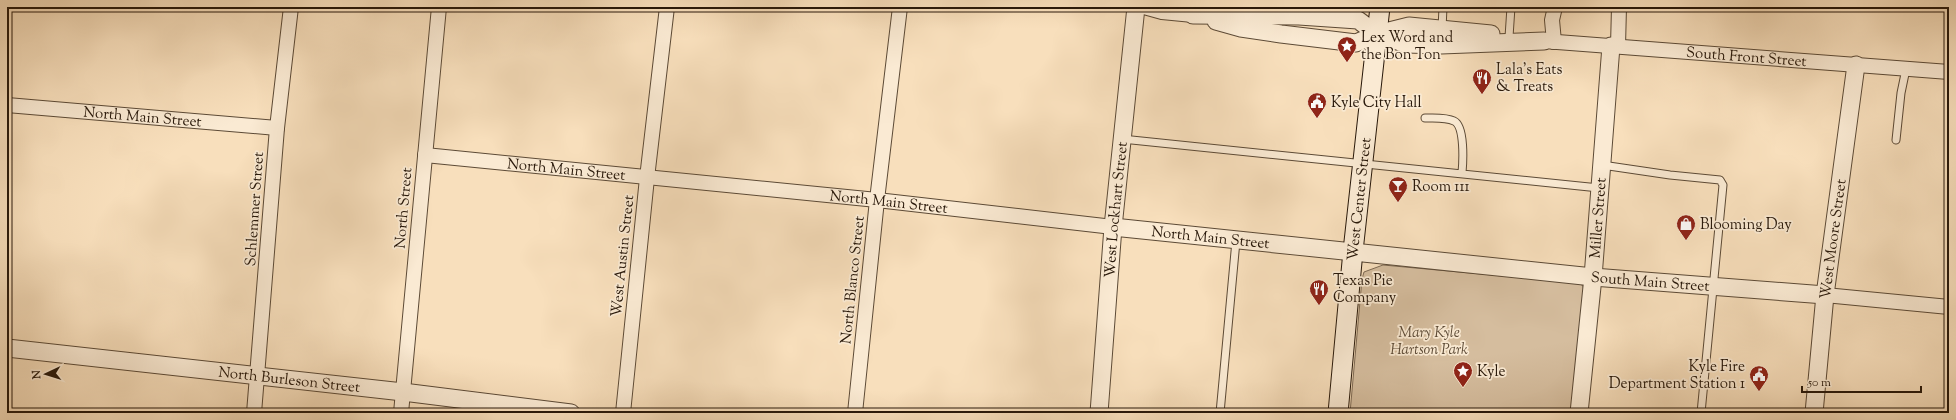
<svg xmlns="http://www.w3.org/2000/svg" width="1956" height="420" font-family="'Sorts Mill Goudy',serif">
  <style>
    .green { fill: #d5bd9e; stroke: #7e6a54 }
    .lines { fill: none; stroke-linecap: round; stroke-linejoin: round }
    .service-casing { stroke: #5c4a36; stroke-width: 9 }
    .minor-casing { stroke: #5c4a36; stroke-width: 16 }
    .tertiary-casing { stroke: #5c4a36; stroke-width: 19 }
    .secondary-casing { stroke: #28180a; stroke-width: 21 }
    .service { stroke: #faead3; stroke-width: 7 }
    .minor { stroke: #faead3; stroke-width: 14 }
    .tertiary { stroke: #faead3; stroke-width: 17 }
    .secondary { stroke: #faead3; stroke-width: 19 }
    .labels { text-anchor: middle; stroke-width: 3.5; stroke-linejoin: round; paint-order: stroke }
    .poi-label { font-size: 15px; fill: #28180a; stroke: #faead3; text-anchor: start }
    .street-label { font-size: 15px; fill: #28180a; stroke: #faead3 }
    .park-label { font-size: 15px; font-style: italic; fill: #5c4a36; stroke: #faead3 }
  </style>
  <rect width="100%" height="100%" fill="#f8dfbc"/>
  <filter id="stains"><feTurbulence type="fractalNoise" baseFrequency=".005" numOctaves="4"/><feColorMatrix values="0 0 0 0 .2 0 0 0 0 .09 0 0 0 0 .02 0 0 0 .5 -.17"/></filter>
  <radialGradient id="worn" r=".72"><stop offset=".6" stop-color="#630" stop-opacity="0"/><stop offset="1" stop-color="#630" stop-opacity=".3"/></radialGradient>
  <path class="green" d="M1383,265L1579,283L1583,286L1584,292L1572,413H1350L1362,279L1364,272Z"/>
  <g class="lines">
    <g class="service-casing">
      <path id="service" d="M1442,29L1443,7
        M1509,37L1511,7
        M1425,118C1434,118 1446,117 1454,121C1465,126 1463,162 1462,173
        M1122,139L1599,188
        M1896,140L1901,93L1906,69
        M1602,165L1670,175L1720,180L1723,185L1701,413
        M1220,413L1236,241"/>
    </g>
    <g class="minor-casing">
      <g id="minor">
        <path d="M1144,7L1162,12L1193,15"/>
        <path id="s1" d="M1544,41L1949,72"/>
        <path d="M1554,42L1552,20L1555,7"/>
        <path d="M1618,46L1619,7"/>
        <path id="s2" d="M7,105L277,128"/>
        <path id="s3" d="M425,155L877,200L1113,227"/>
        <path d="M1825,295L1949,307"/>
        <path d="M254,413L277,128L291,7"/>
        <path d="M401,413L439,7"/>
        <path d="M623,413L647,178L667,7"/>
        <path d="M855,413L877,200L900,7"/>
      </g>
    </g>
    <g class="tertiary-casing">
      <g id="tertiary">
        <path d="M1193,15L1299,16L1358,20L1377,34L1406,44L1441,45L1544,41"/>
        <path d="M1216,21L1241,28L1281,34L1356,43L1377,34L1409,26L1491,34"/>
        <path id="s4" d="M1113,227L1593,277L1825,295"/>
        <path id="s5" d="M7,348L403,392L571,413"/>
        <path id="s6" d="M1099,413L1113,227L1136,7"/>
        <path id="s7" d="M1579,413L1593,277L1611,46"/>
        <path id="s8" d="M1814,413L1825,295L1856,65"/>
      </g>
    </g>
    <g class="secondary-casing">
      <g id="secondary">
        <path id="s9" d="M1338,413L1353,251L1380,7"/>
      </g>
    </g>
    <use href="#service" class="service"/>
    <use href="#minor" class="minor"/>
    <use href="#tertiary" class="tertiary"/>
    <use href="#secondary" class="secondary"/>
  </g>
  <defs>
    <g id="sight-pin" transform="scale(1)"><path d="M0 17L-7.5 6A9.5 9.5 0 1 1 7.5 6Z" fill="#8f2418" stroke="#faead3"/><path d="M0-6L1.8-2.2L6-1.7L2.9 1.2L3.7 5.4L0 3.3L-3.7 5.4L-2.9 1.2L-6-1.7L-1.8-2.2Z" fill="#fff"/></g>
    <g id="restaurant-pin" transform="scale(1)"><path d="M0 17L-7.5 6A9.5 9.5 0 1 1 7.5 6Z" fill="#8f2418" stroke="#faead3"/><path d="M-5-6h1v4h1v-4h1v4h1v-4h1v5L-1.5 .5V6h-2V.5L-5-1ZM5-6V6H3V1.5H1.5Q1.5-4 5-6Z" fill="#fff"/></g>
    <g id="civic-pin" transform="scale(1)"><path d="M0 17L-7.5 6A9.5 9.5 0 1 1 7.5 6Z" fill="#8f2418" stroke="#faead3"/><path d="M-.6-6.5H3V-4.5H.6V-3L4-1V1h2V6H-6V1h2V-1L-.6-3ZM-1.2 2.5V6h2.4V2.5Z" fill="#fff"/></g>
    <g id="bar-pin" transform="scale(1)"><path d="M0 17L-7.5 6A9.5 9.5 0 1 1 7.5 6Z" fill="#8f2418" stroke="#faead3"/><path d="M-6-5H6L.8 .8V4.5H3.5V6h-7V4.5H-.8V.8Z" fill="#fff"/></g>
    <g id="shop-pin" transform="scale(1)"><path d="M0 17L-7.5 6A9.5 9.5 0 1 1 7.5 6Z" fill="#8f2418" stroke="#faead3"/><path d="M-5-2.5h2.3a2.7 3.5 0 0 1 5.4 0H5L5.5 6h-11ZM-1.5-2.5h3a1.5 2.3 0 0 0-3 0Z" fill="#fff"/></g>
  </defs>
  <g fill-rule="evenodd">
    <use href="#sight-pin" x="1347" y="46"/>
    <use href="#restaurant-pin" x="1482" y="78"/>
    <use href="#civic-pin" x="1317" y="102"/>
    <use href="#bar-pin" x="1398" y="186"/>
    <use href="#shop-pin" x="1686" y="224"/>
    <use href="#restaurant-pin" x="1319" y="289"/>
    <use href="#sight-pin" x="1463" y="371"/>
    <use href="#civic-pin" x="1759" y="375"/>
  </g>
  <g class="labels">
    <g class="poi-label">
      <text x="1361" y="42">Lex Word and<tspan x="1361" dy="17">the Bon Ton</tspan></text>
      <text x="1496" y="74">Lala's Eats<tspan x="1496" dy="17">&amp; Treats</tspan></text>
      <text x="1331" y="107">Kyle City Hall</text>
      <text x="1412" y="191">Room 111</text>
      <text x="1700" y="229">Blooming Day</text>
      <text x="1333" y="285">Texas Pie<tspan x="1333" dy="17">Company</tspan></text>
      <text x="1745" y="371" text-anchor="end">Kyle Fire<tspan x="1745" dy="17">Department Station 1</tspan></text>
      <text x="1477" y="376">Kyle</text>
    </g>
    <g class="street-label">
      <text dy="5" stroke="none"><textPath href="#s1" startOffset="203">South Front Street</textPath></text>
      <text dy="5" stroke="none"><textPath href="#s2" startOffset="136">North Main Street</textPath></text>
      <text dy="5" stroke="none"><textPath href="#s3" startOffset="142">North Main Street</textPath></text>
      <text dy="5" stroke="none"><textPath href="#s9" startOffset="215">West Center Street</textPath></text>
      <text dy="5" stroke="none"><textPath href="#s3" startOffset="466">North Main Street</textPath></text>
      <text transform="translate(403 208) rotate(-85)" y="5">North Street</text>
      <text transform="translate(254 209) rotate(-86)" y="5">Schlemmer Street</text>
      <text dy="5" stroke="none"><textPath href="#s6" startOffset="204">West Lockhart Street</textPath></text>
      <text dy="5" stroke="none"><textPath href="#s7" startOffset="196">Miller Street</textPath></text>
      <text dy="5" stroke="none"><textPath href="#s4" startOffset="98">North Main Street</textPath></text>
      <text dy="5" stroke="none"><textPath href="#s8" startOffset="175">West Moore Street</textPath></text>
      <text transform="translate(622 256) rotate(-84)" y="5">West Austin Street</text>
      <text transform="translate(852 280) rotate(-84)" y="5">North Blanco Street</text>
      <text dy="5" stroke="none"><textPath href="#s4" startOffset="540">South Main Street</textPath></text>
      <text dy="5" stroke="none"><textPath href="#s5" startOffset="284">North Burleson Street</textPath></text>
    </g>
    <g class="park-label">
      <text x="1429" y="337">Mary Kyle<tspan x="1429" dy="17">Hartson Park</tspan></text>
    </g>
  </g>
  <rect width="1956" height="420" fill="none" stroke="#f8dfbc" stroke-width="24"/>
  <rect x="8" y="8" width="1940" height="404" fill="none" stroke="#28180a" stroke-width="2"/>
  <rect x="12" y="12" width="1932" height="396" fill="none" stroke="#28180a"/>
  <g transform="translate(46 374) rotate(266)" stroke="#faead3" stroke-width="3" paint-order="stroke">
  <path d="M0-3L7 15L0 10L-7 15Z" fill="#28180a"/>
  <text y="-6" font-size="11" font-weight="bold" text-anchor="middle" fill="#28180a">N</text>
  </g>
  <path d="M1802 386v6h119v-6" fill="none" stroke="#28180a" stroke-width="2"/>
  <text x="1808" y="386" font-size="12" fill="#28180a" stroke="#faead3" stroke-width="3" paint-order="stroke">50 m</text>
  <rect width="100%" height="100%" filter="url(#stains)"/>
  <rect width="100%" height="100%" fill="url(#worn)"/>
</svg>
